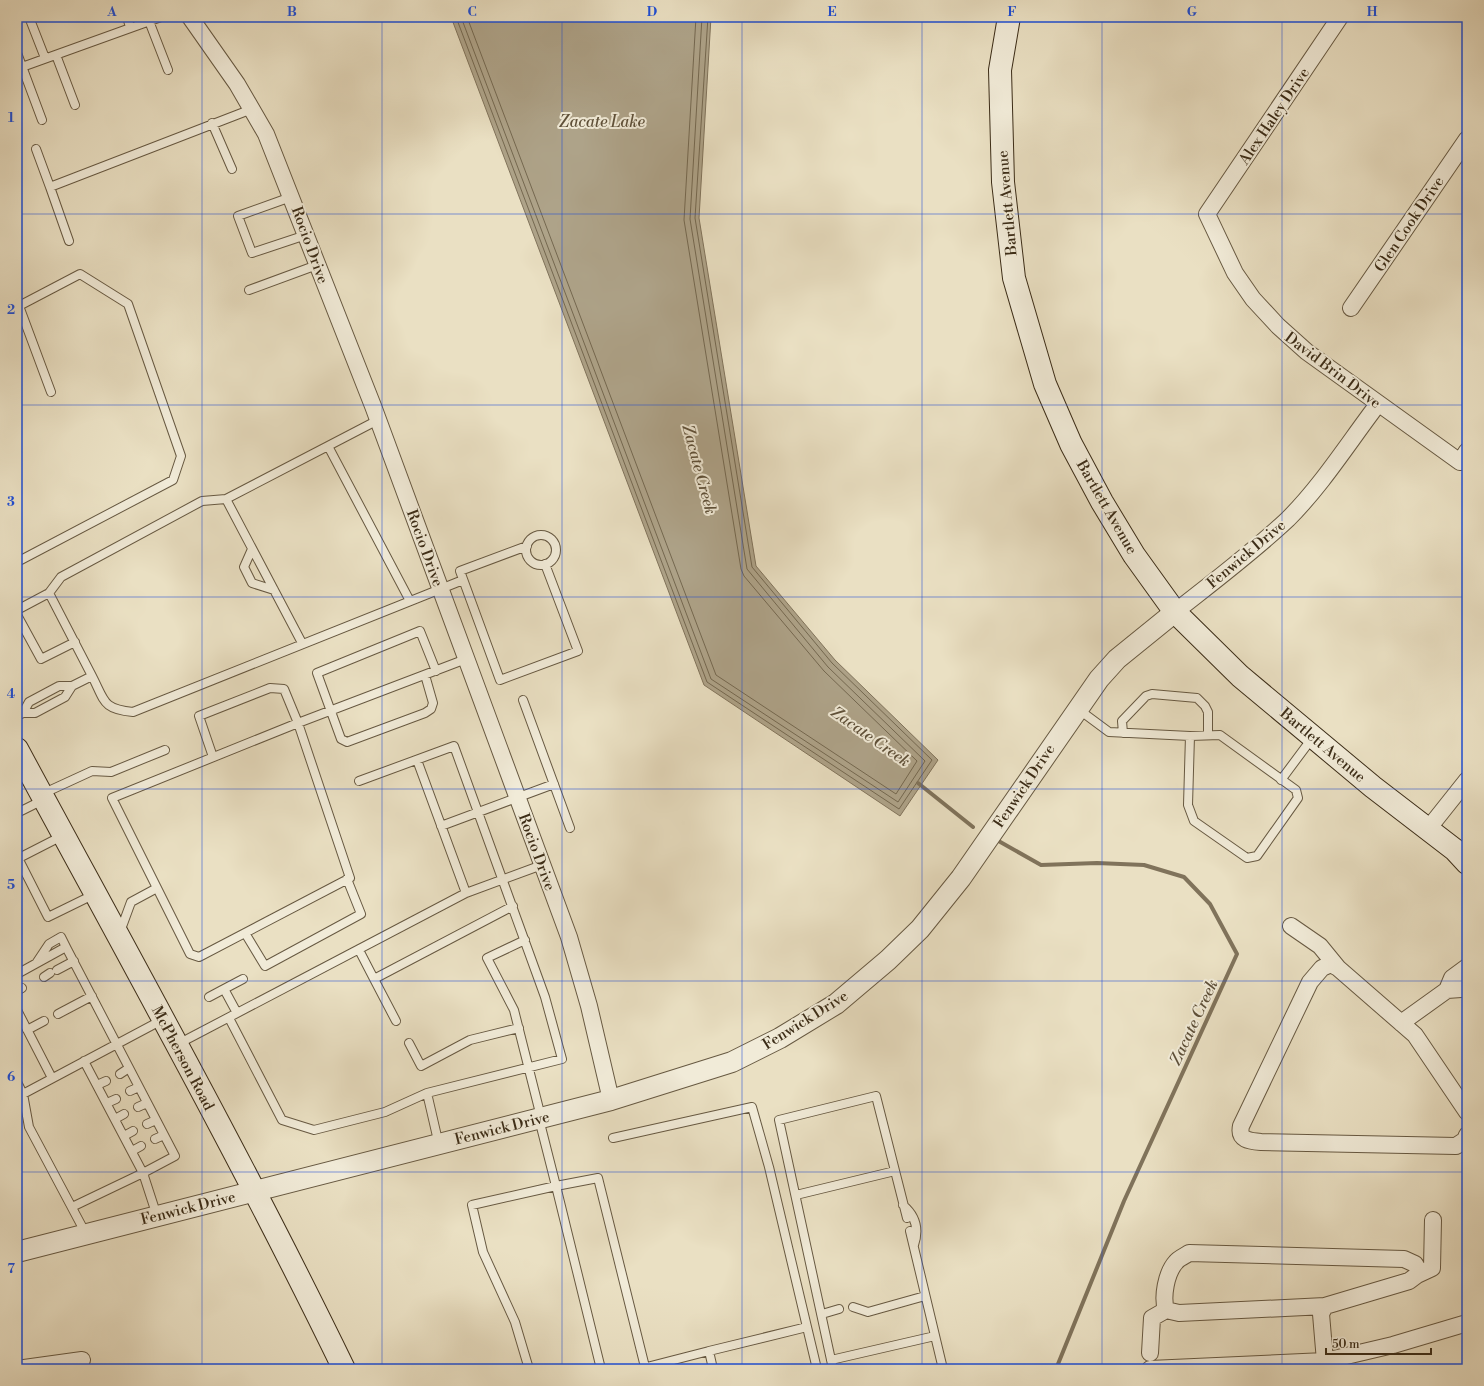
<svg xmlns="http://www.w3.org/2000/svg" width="1484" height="1386" font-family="'Libre Bodoni',serif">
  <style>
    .water { fill: #aea389; stroke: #80735b }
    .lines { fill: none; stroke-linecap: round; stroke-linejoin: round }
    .shore { stroke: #746850; stroke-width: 1 }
    .stream { stroke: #80735b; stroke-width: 4 }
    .service-casing { stroke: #675942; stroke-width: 10 }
    .minor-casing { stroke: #675942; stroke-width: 18 }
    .tertiary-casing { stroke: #675942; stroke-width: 22 }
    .secondary-casing { stroke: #3b2c17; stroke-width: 24 }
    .service { stroke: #f1ebd8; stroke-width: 8 }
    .minor { stroke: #f1ebd8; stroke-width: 16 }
    .tertiary { stroke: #f1ebd8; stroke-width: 20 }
    .secondary { stroke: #f1ebd8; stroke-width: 22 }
    .grid { fill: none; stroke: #1d4ed8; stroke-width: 1; stroke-opacity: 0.55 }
    .labels { text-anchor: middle; stroke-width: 4; stroke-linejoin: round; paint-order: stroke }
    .street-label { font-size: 15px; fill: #3b2c17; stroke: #f1ebd8 }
    .water-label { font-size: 16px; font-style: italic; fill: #5e5039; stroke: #f1ebd8 }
    .neatline { fill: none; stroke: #1d4ed8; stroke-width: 1.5 }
    .grid-label { font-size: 13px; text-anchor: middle; font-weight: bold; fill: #1d4ed8 }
  </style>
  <rect width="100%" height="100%" fill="#eae0c3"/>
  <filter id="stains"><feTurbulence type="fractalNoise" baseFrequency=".005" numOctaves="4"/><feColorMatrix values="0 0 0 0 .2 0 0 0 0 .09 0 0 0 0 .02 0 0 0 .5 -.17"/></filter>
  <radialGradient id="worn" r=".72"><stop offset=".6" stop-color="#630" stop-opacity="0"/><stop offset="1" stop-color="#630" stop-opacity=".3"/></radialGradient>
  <path class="water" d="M451,17H711L699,218L756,566L835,660L938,760L900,816L704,685Z"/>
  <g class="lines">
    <path class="shore" d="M456,17L707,682L899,809L932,760L832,663L752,567L695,218L708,17
      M461,17L711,679L898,802L925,761L828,667L747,569L690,219L702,17
      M467,17L716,675L896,794L917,761L824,671L744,576L741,569L684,220L696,17"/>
    <path class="stream" d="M918,783L973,827
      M995,839L1041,865L1097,863L1144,865L1184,877L1210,904L1237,954L1124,1201L1056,1369"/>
    <g class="service-casing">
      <path id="service" d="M29,17L45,58
        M127,17L130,27
        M149,21L168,70
        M17,53L42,120
        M56,55L75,105
        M22,67L161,17
        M212,123L232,169
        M36,149L50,187L252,109
        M50,187L69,241
        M291,197L238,216L252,253L306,235
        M249,290L317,265
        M19,306L51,392
        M17,307L80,274L128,304L181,456L173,480L17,562
        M328,446L378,420
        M526 550a15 15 0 1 1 30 0a15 15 0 1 1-30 0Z
        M527,546L460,571L500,680L578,651L545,564
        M252,549L244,567L252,583L274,590
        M49,593L92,676
        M17,610L49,593L61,577L202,501L226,499
        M17,615L41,659L75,642
        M302,643L226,499L328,446L410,601
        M425,675L433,703L431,709L425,713L347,742L341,739L317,673L420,631L436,671
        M72,686L92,676C105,701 102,709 133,712L463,580
        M523,700L570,828
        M1078,709L1109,732L1190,736L1220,735L1296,790L1298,798L1257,856L1247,858L1194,821L1188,805L1190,736
        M17,716L23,713H35L65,697L72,686H59L29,702L23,713
        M1123,733L1122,721L1146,696L1152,694L1197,698L1205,706L1208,712V735
        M213,757L199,716L270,688L284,689L298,723L466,659
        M417,760L466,893
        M1281,780L1313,737
        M42,794L92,771L111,772L165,750
        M17,813L43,800
        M441,826L554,784
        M17,856L48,917L95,894
        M17,859L62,836
        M120,932L131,902L157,888L190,954L199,957L350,878L298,723L112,798L157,888
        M245,933L265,966L361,914L347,879
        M525,940L487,958L514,1010L541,1117
        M359,950L374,979L513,906
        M37,962L49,944L61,937L66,947
        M57,970L74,961
        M17,974L66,947L175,1156L143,1173L84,1061
        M44,977L50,973
        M374,979L396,1021
        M17,991L22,988
        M209,997L224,989
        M17,1010L52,1078
        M237,1013L224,989L243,979
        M58,1014L92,996
        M229,1018L282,1120L314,1130L385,1112L427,1093L562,1059L545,997L454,746L359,781
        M27,1030L44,1021
        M409,1043L421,1066L470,1040L519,1028
        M178,1044L466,893L542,865
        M120,1074L129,1068
        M17,1082L23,1094L162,1020
        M97,1085L106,1081
        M130,1091L139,1087
        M427,1093L439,1145
        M23,1094L29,1127L86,1234
        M107,1103L116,1099
        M138,1107L147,1103
        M115,1119L124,1114
        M539,1119L556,1186L598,1178L645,1367
        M147,1124L156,1120
        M124,1136L133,1131
        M613,1138L752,1107L769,1167L807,1327L709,1351L713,1369
        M155,1139L164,1135
        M132,1151L141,1146
        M796,1195L895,1171
        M903,1205C916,1216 919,1230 914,1245
        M72,1207L143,1173L157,1216
        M910,1231L943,1369
        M853,1307L868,1312L925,1296
        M822,1314L839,1309
        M807,1327L817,1369
        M831,1360L935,1336
        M529,1369L515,1322L483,1252L472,1205L556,1186L601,1369
        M639,1369L709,1351
        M833,1369L779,1120L876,1096L907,1218"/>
    </g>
    <g class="minor-casing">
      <path id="minor" d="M190,17L237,84L266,134L373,406L569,937L589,1006L611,1100
        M1340,17L1207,214L1235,273L1253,299L1278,326L1307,352L1460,462L1467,451
        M1351,308L1467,139
        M1175,612C1213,582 1253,552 1288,519C1322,485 1349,442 1378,404
        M1428,829L1467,780
        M1291,926L1320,946L1338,968
        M1447,990L1461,989L1467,985
        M1401,1023L1447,990L1452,978L1467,967
        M1467,1112L1415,1035L1338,968L1331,964L1322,968L1310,982L1241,1126C1238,1140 1249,1141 1261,1142L1456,1146L1465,1140L1467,1135
        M1189,1253L1404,1259L1415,1264L1418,1269L1417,1275L1409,1281L1325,1306L1179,1313L1166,1310C1162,1297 1166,1273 1176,1262C1179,1258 1185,1256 1189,1253Z
        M1417,1275L1432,1268L1433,1220
        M1150,1353L1152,1318L1166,1310
        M17,1369L82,1360
        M1150,1369L1325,1361L1393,1345L1467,1323
        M1321,1369L1325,1361L1321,1314L1325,1306"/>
    </g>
    <g class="tertiary-casing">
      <path id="tertiary" d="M17,1252L611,1100L732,1062L780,1038L836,1004L888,960L920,929L961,878L1099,679L1117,659L1175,612"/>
    </g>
    <g class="secondary-casing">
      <path id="secondary" d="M1009,17L1000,70L1003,182L1014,278L1045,384L1071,444L1102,502L1134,555L1175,612L1240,676L1373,787L1455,850L1467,863
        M17,749C128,955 242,1159 344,1369"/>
    </g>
    <use href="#service" class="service"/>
    <use href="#minor" class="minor"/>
    <use href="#tertiary" class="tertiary"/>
    <use href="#secondary" class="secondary"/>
  </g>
  <path class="grid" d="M202,17V1369M382,17V1369M562,17V1369M742,17V1369M922,17V1369M1102,17V1369M1282,17V1369M17,214H1467M17,405H1467M17,597H1467M17,789H1467M17,981H1467M17,1172H1467"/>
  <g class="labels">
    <g class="street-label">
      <text transform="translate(1274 116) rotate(-56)" y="5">Alex Haley Drive</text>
      <text transform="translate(1007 203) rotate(-95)" y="5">Bartlett Avenue</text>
      <text transform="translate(1409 224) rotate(-56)" y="5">Glen Cook Drive</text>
      <text transform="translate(310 245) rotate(70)" y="5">Rocio Drive</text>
      <text transform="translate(1333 370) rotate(37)" y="5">David Brin Drive</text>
      <text transform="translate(1107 507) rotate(60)" y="5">Bartlett Avenue</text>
      <text transform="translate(425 548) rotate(70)" y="5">Rocio Drive</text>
      <text transform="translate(1246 554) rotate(-40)" y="5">Fenwick Drive</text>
      <text transform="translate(1323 745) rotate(40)" y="5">Bartlett Avenue</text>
      <text transform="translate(1024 786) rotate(-56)" y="5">Fenwick Drive</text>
      <text transform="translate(537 852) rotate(70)" y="5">Rocio Drive</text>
      <text transform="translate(805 1020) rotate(-32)" y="5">Fenwick Drive</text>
      <text transform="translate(183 1058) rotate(62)" y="5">McPherson Road</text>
      <text transform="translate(502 1128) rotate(-14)" y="5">Fenwick Drive</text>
      <text transform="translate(188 1208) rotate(-14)" y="5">Fenwick Drive</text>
    </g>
    <g class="water-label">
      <text x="602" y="127">Zacate Lake</text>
      <text transform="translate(700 469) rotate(75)" y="6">Zacate Creek</text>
      <text transform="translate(871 736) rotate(35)" y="6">Zacate Creek</text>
      <text transform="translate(1193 1022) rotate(-65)" y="6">Zacate Creek</text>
    </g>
  </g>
  <rect width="1484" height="1386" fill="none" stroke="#eae0c3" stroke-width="44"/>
  <path d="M1326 1348v6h105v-6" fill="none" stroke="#3b2c17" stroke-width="2"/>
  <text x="1332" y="1348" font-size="12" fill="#3b2c17" stroke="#f1ebd8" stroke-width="3" paint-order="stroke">50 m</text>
  <rect x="22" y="22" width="1440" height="1342" class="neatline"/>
  <g class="grid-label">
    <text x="112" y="16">A</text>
    <text x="292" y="16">B</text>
    <text x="472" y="16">C</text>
    <text x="652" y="16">D</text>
    <text x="832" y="16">E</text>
    <text x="1012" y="16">F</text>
    <text x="1192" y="16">G</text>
    <text x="1372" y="16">H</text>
    <text x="11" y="122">1</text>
    <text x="11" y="314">2</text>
    <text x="11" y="506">3</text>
    <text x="11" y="698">4</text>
    <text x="11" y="889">5</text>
    <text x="11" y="1081">6</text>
    <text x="11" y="1273">7</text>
  </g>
  <rect width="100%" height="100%" filter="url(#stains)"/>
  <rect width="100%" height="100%" fill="url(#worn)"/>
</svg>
